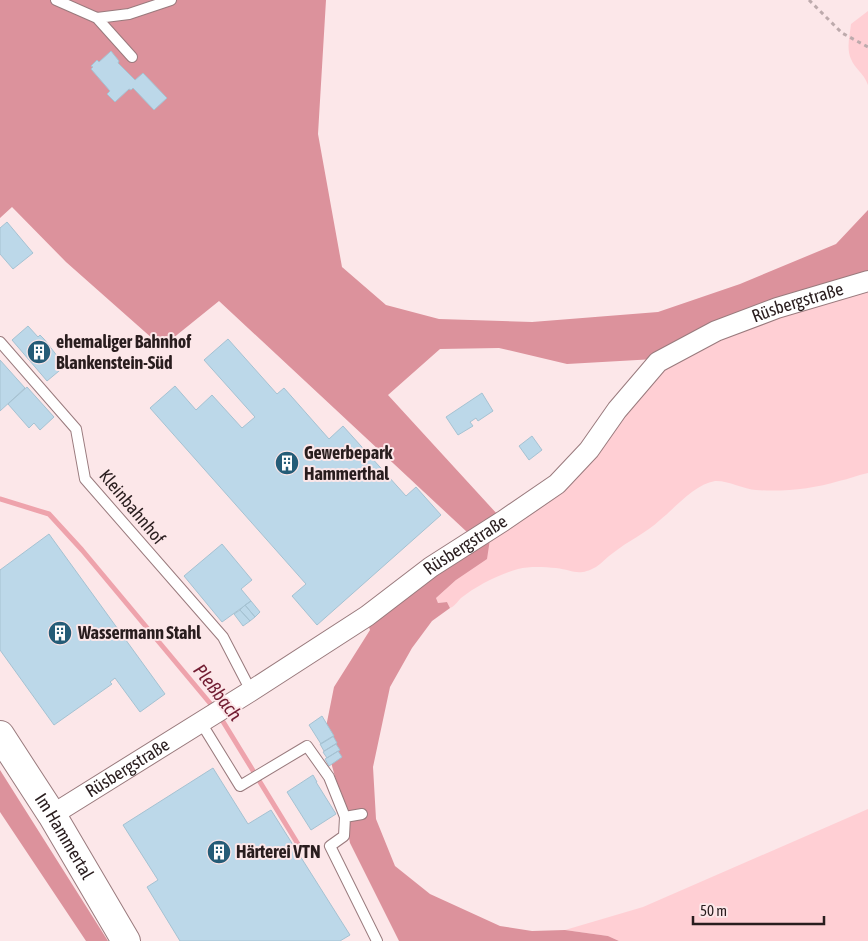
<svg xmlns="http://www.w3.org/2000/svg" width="868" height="941" font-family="'Asap Condensed',sans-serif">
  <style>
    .green { fill: #ffcfd4 }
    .forest { fill: #dc929c }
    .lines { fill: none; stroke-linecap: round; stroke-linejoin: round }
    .stream { stroke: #eea3ac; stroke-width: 5 }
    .building { fill: #bcd8e9; stroke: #a5c2d2 }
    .lane-casing { stroke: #997a7d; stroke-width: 12 }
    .street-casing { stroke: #997a7d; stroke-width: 22 }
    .secondary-casing { stroke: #997a7d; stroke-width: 30 }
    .path { stroke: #bdaaac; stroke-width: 3; stroke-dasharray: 4 4; stroke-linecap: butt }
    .lane { stroke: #fff; stroke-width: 10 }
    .street { stroke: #fff; stroke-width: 20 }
    .secondary { stroke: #fff; stroke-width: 28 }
    .labels { text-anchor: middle; stroke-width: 4; stroke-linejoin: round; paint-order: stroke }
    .street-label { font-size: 18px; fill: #291d1e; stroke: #fce7e9 }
    .poi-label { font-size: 18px; font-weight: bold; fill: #291d1e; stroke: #fce7e9; text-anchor: start }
    .water-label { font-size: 19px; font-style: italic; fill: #711c31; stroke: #fce7e9 }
  </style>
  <rect width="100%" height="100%" fill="#fce7e9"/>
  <path class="green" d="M868,11V85C863,72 855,69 851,59C846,48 850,35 851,24Z
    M868,287V473C858,475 849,479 839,481C813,489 783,492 756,490C744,489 726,480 715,481C695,484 675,508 660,520C646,533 628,541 613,553C607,557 602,563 596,567C578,577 573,570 556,568C544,567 530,566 518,569C499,574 476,586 461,598C457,602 455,606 450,608L447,602L438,603L436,598L456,580L490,539L657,372L721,335Z
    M868,809V941H619L608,936L565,930L643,907Z"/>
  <path class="forest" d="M0,0H326L318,134L342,267L386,305L439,319L532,322L658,312L740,284L836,244L868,210V276L655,359L567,364L499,348L440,349L388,395L498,515L467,532L219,301L162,347L66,262L12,207L0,218Z
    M490,539L487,559L456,580L436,598L438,603L447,602L450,608L432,621L412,648L390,687L373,767L376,819L395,866L430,894L500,926L532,931L565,930L608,936L619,941H399L350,843L342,802L324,737L334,687L370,630L367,621Z
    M0,770L108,941H86L0,812Z"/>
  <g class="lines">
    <path class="stream" d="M0,499L49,514L82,550L214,708
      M219,715L301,849"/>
  </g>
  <path class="building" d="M111,51L119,61L118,63L135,80L143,73L167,98L154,110L133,88L131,90L129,89L115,102L107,94L110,91L91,69L93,67L91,66L97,60L99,62Z
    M7,222L33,253L13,269L0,254V228Z
    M28,326L38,337L40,335L44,339L65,366L47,381L12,340Z
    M228,339L277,394L284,388L329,439L343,426L406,496L416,487L441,515L317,625L292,596L306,584L150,408L175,386L196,410L212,395L242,428L255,417L204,360Z
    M0,360L25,388L0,411Z
    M27,387L54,417L40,430L34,423L29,428L8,404Z
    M482,393L493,411L478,421L476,418L470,422L473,426L458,435L446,417Z
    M532,436L542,450L529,460L519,446Z
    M49,534L165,694L140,712L115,678L110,682L112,684L54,725L0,650V570Z
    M222,544L252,580L241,589L251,601L222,622L184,576Z
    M251,601L260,612L255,617L245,605Z
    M245,605L255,617L250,621L240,610Z
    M240,610L250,621L243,626L234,614Z
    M322,716L334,736L321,744L309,725Z
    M333,736L337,743L324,751L320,744Z
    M336,744L340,750L327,758L323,752Z
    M338,751L342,757L329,766L325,759Z
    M213,768L248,824L271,810L350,935L340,941H180L147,887L158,880L123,825Z
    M313,775L317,782H316L336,814L311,830L287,792Z"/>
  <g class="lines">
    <g class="lane-casing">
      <path id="lane" d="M56,0L97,18L132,57
        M97,18L129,14L171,0
        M0,342L76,429L85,479L223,637L251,691
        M200,721L240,786L307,746L329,777L345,817L344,836L330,846L377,941
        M345,817L362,814"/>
    </g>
    <g class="street-casing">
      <g id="street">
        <path id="s1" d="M52,815L251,691L367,616L431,567L503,521L557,484L589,450L617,410L658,362L716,331L777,308L868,281"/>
      </g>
    </g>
    <g class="secondary-casing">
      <g id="secondary">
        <path id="s2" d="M0,735L52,815L126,941"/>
      </g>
    </g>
    <path class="path" d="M809,0L842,33L868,47"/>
    <use href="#lane" class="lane"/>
    <use href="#street" class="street"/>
    <use href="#secondary" class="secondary"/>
  </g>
  <defs>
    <g id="building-disc" transform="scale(1.25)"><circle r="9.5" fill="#255c77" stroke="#fce7e9"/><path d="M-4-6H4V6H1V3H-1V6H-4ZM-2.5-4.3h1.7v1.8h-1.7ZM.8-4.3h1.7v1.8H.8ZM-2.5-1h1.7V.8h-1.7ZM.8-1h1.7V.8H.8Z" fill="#fff"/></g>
  </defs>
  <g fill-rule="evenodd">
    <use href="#building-disc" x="39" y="352"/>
    <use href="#building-disc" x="287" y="463"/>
    <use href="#building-disc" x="60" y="633"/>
    <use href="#building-disc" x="219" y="852"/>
  </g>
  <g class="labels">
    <g class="street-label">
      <text dy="6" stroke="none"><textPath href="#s1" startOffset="915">Rüsbergstraße</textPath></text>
      <text transform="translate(132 507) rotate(50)" y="6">Kleinbahnhof</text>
      <text dy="6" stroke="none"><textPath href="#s1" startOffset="494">Rüsbergstraße</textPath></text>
      <text dy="6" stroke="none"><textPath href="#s1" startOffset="89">Rüsbergstraße</textPath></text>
      <text dy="6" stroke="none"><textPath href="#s2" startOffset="120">Im Hammertal</textPath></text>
    </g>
    <g class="poi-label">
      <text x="56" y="348">ehemaliger Bahnhof<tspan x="56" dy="21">Blankenstein-Süd</tspan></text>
      <text x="304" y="459">Gewerbepark<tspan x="304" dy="21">Hammerthal</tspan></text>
      <text x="78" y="639">Wassermann Stahl</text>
      <text x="236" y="858">Härterei VTN</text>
    </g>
    <g class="water-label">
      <text transform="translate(218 692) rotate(52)" y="7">Pleßbach</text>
    </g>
  </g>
  <path d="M693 916v8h131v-8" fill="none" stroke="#291d1e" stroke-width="2.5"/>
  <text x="700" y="916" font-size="15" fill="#291d1e" stroke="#fce7e9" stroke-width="4" paint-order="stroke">50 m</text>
</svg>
